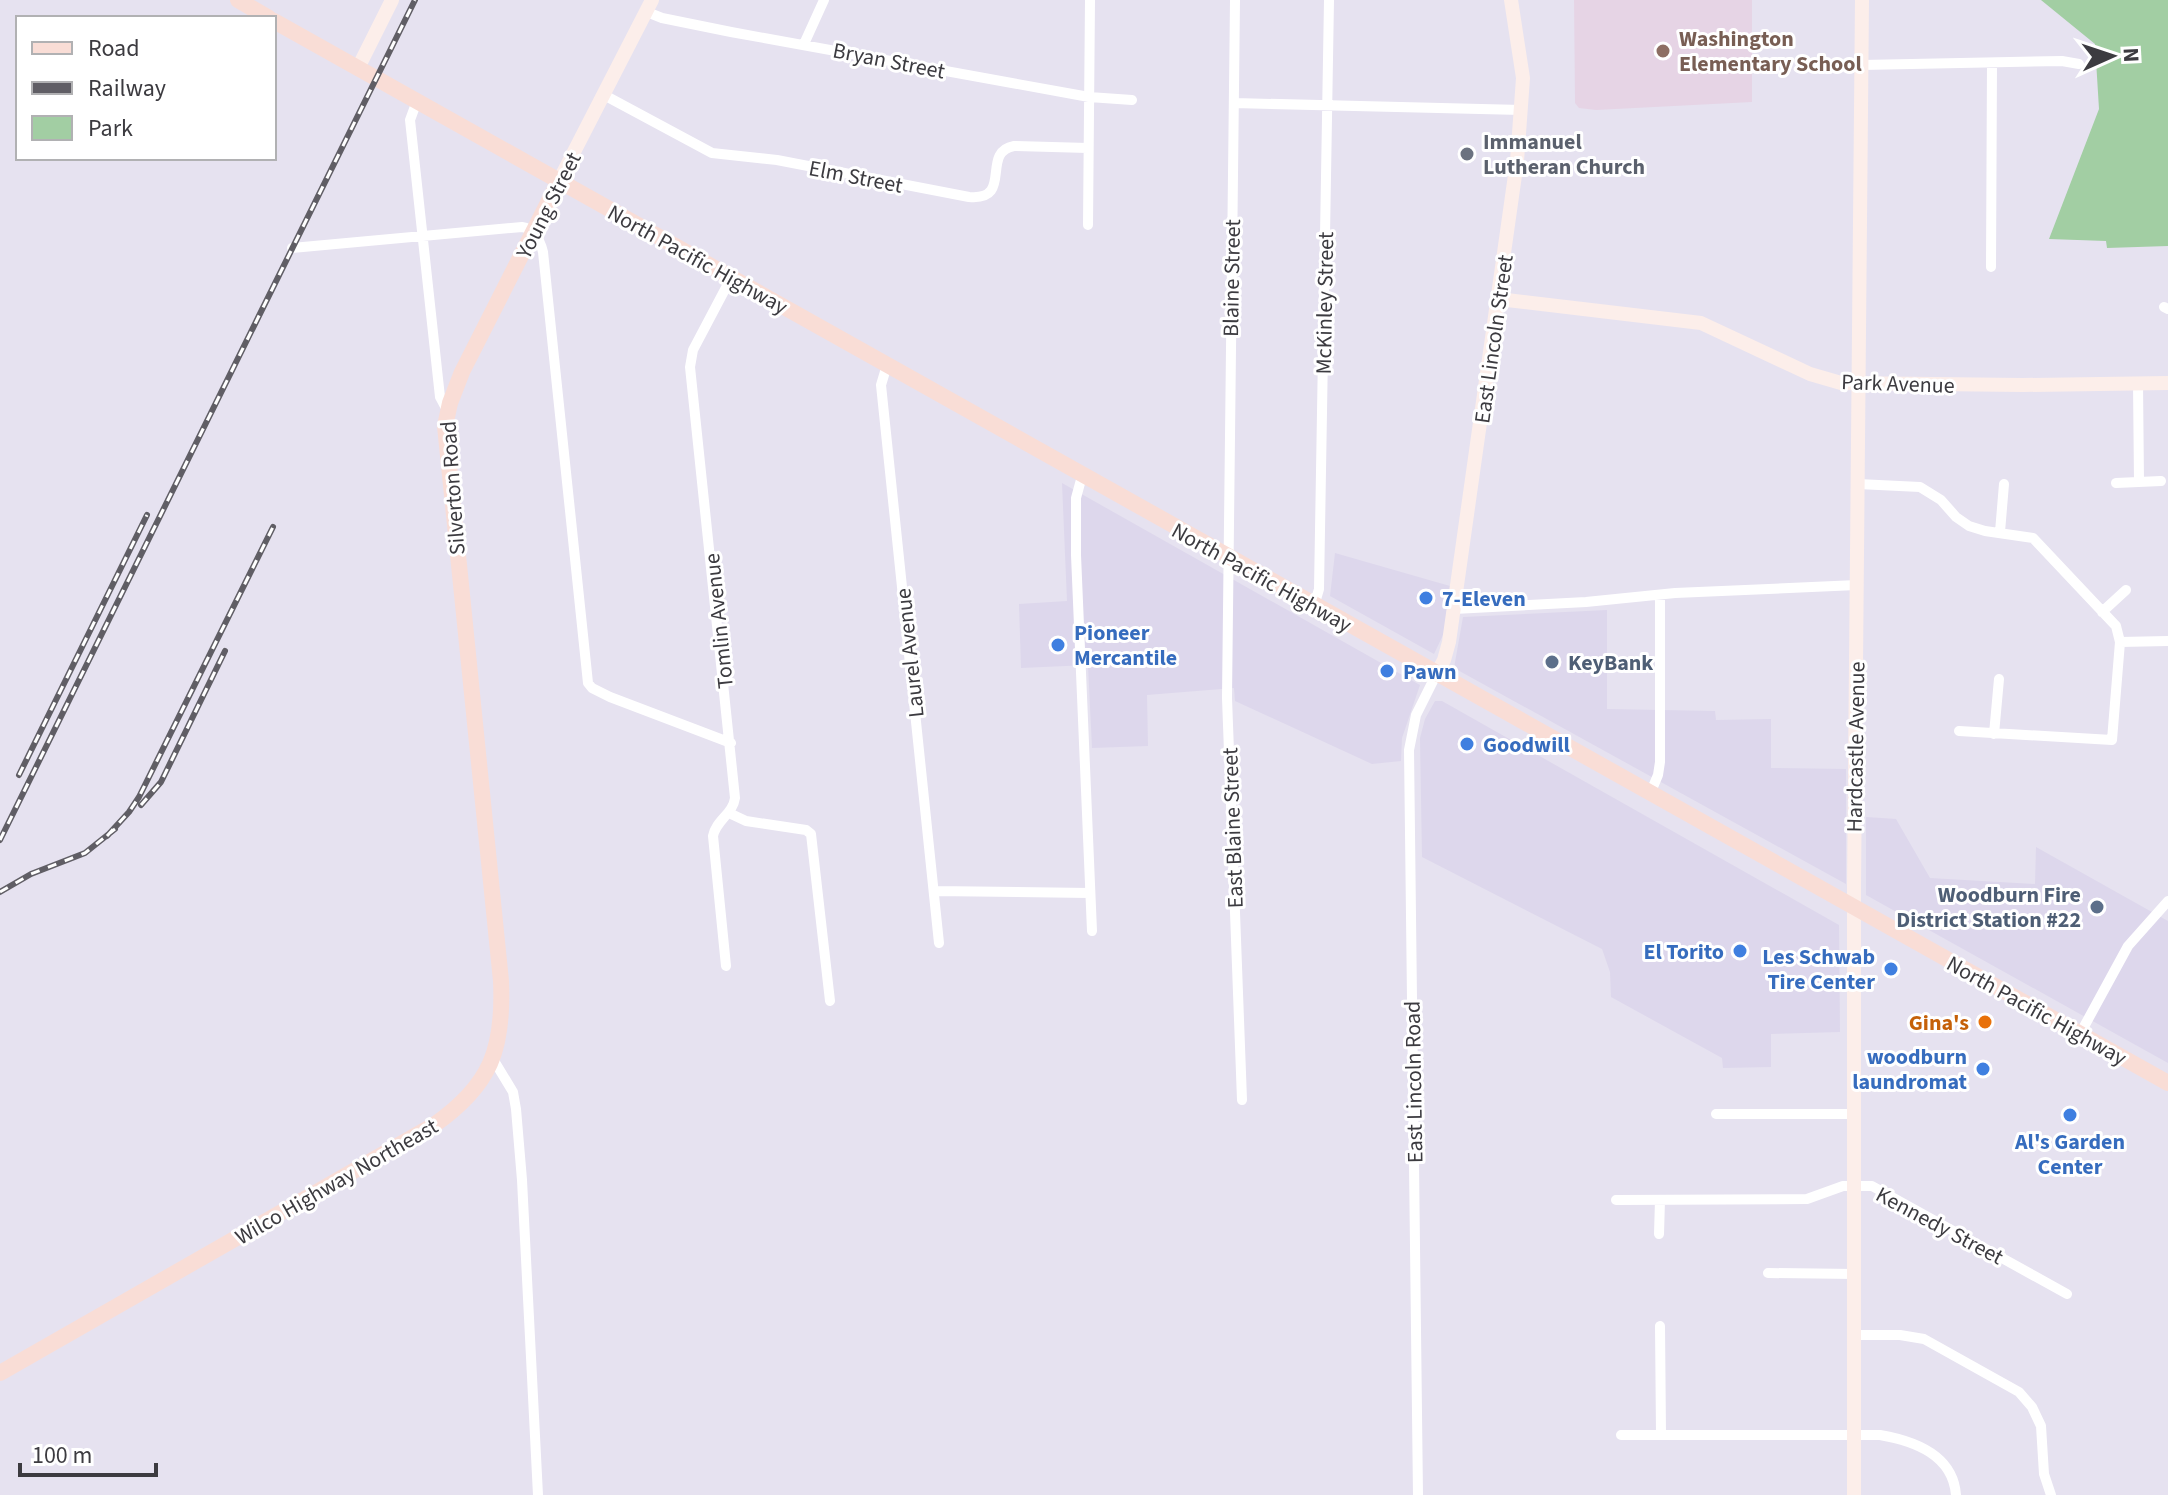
<svg xmlns="http://www.w3.org/2000/svg" width="2168" height="1495" font-family="'Source Sans 3',sans-serif">
  <style>
    .built { fill: #ddd7ec }
    .education { fill: #e6d4e5 }
    .green { fill: #a2cea3 }
    .lines { fill: none; stroke-linecap: round; stroke-linejoin: round }
    .street { stroke: #fff; stroke-width: 10 }
    .secondary { stroke: #fceeea; stroke-width: 14 }
    .primary { stroke: #f9ddd6; stroke-width: 16 }
    .rail-casing { stroke: #605e65; stroke-width: 6 }
    .rail { stroke: #fff; stroke-width: 3; stroke-dasharray: 9; stroke-linecap: butt }
    .education-dot { fill: #8d6e63; stroke: #fff; stroke-width: 3 }
    .worship-dot { fill: #6b7280; stroke: #fff; stroke-width: 3 }
    .shop-dot { fill: #3f7fe0; stroke: #fff; stroke-width: 3 }
    .service-dot { fill: #5c6f8a; stroke: #fff; stroke-width: 3 }
    .food-dot { fill: #e8710a; stroke: #fff; stroke-width: 3 }
    .labels { text-anchor: middle; stroke-width: 6; stroke-linejoin: round; paint-order: stroke }
    .education-label { font-size: 22px; font-weight: bold; fill: #785e54; stroke: #fff; text-anchor: start }
    .street-label { font-size: 22px; fill: #3c3b40; stroke: #fff }
    .worship-label { font-size: 22px; font-weight: bold; fill: #5b616d; stroke: #fff; text-anchor: start }
    .shop-label { font-size: 22px; font-weight: bold; fill: #366cbe; stroke: #fff; text-anchor: start }
    .service-label { font-size: 22px; font-weight: bold; fill: #4e5e75; stroke: #fff; text-anchor: start }
    .food-label { font-size: 22px; font-weight: bold; fill: #c56008; stroke: #fff; text-anchor: end }
  </style>
  <rect width="100%" height="100%" fill="#e6e2f0"/>
  <path class="built" d="M1062,483L1420,685L1402,738L1401,761L1372,764L1235,701L1234,688L1147,695L1148,746L1092,748L1088,665L1021,668L1019,604L1067,601Z
    M1335,553L1450,586L1444,633L1434,654L1330,596Z
    M1607,610V709L1715,711L1716,720L1771,719V768L1846,769V884L1454,668L1463,617Z
    M1435,701H1442L1839,925L1840,1032L1771,1034V1067L1723,1068L1722,1058L1611,997L1610,972L1602,949L1422,857L1420,738L1425,719Z
    M1866,817L1896,819L1930,878L2035,884L2036,847L2168,921V1063L1866,895Z"/>
  <path class="education" d="M1574,0H1752V102L1596,110L1579,108L1575,103Z"/>
  <path class="green" d="M2041,0H2168V246L2107,248L2106,241L2049,239L2099,109L2095,44Z"/>
  <g class="lines">
    <path class="street" d="M1235,0L1227,698L1242,1100
      M647,12L662,18L731,32L1089,97L1132,100
      M804,44L824,0
      M1862,65L2062,61L2079,64
      M604,95L712,153L777,160L969,197C1014,201 980,152 1014,146L1088,148
      M417,101L410,120L440,397L448,412
      M1234,103L1522,110
      M1088,225L1090,0
      M292,248L522,227C535,229 540,240 543,252L588,683L592,688L610,697L731,743
      M1991,267L1992,63
      M2164,307L2168,309
      M887,365L881,385L939,943
      M2138,383L2139,482
      M1082,476L1076,498V555L1092,931
      M2116,483L2161,481
      M1858,484L1920,487L1941,500L1956,517L1969,526L1985,531L2033,538L2116,626L2120,642L2168,641
      M2000,532L2004,484
      M1314,606L1319,589L1329,0
      M1454,609L1586,602L1675,593L1857,585
      M2102,612L2126,590
      M1959,731L2112,740L2120,642
      M1994,734L1999,679
      M1650,794L1658,775L1660,762V596
      M729,813L746,821L806,830L811,834L830,1001
      M934,891L1090,893
      M726,966L713,836C716,820 733,814 735,798L690,367L693,350L731,278
      M2080,1034L2128,946L2168,901
      M493,1059L513,1092L516,1109L522,1180L538,1495
      M1716,1114H1854
      M1616,1200L1807,1199L1843,1186H1872L2067,1294
      M1659,1234L1660,1200
      M1768,1273L1855,1274
      M1660,1326L1661,1434
      M1854,1335H1900L1924,1339L2019,1392L2032,1407L2041,1426L2044,1474L2051,1495
      M1621,1435H1880C1915,1441 1953,1455 1956,1495
      M1418,1495L1409,750L1416,715L1436,675"/>
    <path class="secondary" d="M358,68L392,0
      M559,181L652,0
      M1498,299L1701,323L1810,374L1841,383L2023,385L2168,383
      M1436,675L1444,660L1449,642L1517,161L1523,78L1511,0
      M1854,1495V885L1862,0"/>
    <path class="primary" d="M238,0L269,18
      M274,21L2168,1083
      M0,1373L434,1125C491,1085 504,1049 501,981L445,426L450,403L462,372L559,181"/>
    <g class="rail-casing">
      <path id="rail" d="M19,775L147,515
        M141,805L161,782L225,651
        M107,836L129,812L139,797L273,527
        M0,840L415,0
        M0,892L31,874L85,853L115,829"/>
    </g>
    <use href="#rail" class="rail"/>
  </g>
  <circle class="education-dot" cx="1663" cy="51" r="8"/>
  <circle class="worship-dot" cx="1467" cy="154" r="8"/>
  <g class="shop-dot">
    <circle cx="1426" cy="598" r="8"/>
    <circle cx="1058" cy="645" r="8"/>
    <circle cx="1387" cy="671" r="8"/>
    <circle cx="1467" cy="744" r="8"/>
    <circle cx="1740" cy="951" r="8"/>
    <circle cx="1891" cy="969" r="8"/>
    <circle cx="1983" cy="1069" r="8"/>
    <circle cx="2070" cy="1115" r="8"/>
  </g>
  <g class="service-dot">
    <circle cx="1552" cy="662" r="8"/>
    <circle cx="2097" cy="907" r="8"/>
  </g>
  <circle class="food-dot" cx="1985" cy="1022" r="8"/>
  <g class="labels">
    <g class="education-label">
      <text x="1679" y="46">Washington<tspan x="1679" dy="25">Elementary School</tspan></text>
    </g>
    <g class="street-label">
      <text transform="translate(889 60) rotate(11)" y="8">Bryan Street</text>
      <text transform="translate(856 176) rotate(11)" y="8">Elm Street</text>
      <text transform="translate(548 205) rotate(-63)" y="8">Young Street</text>
      <text transform="translate(698 259) rotate(29)" y="8">North Pacific Highway</text>
      <text transform="translate(1231 278) rotate(-89)" y="8">Blaine Street</text>
      <text transform="translate(1324 303) rotate(-89)" y="8">McKinley Street</text>
      <text transform="translate(1493 339) rotate(-82)" y="8">East Lincoln Street</text>
      <text transform="translate(1898 383) rotate(2)" y="8">Park Avenue</text>
      <text transform="translate(452 488) rotate(-94)" y="8">Silverton Road</text>
      <text transform="translate(1262 577) rotate(29)" y="8">North Pacific Highway</text>
      <text transform="translate(718 621) rotate(-96)" y="8">Tomlin Avenue</text>
      <text transform="translate(909 653) rotate(-96)" y="8">Laurel Avenue</text>
      <text transform="translate(1855 747) rotate(-89)" y="8">Hardcastle Avenue</text>
      <text transform="translate(1232 828) rotate(-92)" y="8">East Blaine Street</text>
      <text transform="translate(2037 1010) rotate(29)" y="8">North Pacific Highway</text>
      <text transform="translate(1413 1082) rotate(-91)" y="8">East Lincoln Road</text>
      <text transform="translate(336 1181) rotate(-30)" y="8">Wilco Highway Northeast</text>
      <text transform="translate(1940 1225) rotate(28)" y="8">Kennedy Street</text>
    </g>
    <g class="worship-label">
      <text x="1483" y="149">Immanuel<tspan x="1483" dy="25">Lutheran Church</tspan></text>
    </g>
    <g class="shop-label">
      <text x="1442" y="606">7-Eleven</text>
      <text x="1074" y="640">Pioneer<tspan x="1074" dy="25">Mercantile</tspan></text>
      <text x="1403" y="679">Pawn</text>
      <text x="1483" y="752">Goodwill</text>
      <text x="1724" y="959" text-anchor="end">El Torito</text>
      <text x="1875" y="964" text-anchor="end">Les Schwab<tspan x="1875" dy="25">Tire Center</tspan></text>
      <text x="1967" y="1064" text-anchor="end">woodburn<tspan x="1967" dy="25">laundromat</tspan></text>
      <text x="2070" y="1149" text-anchor="middle">Al's Garden<tspan x="2070" dy="25">Center</tspan></text>
    </g>
    <g class="service-label">
      <text x="1568" y="670">KeyBank</text>
      <text x="2081" y="902" text-anchor="end">Woodburn Fire<tspan x="2081" dy="25">District Station #22</tspan></text>
    </g>
    <g class="food-label">
      <text x="1969" y="1030">Gina's</text>
    </g>
  </g>
  <rect x="16" y="16" width="260" height="144" fill="#ffffff" stroke="#b1b1b3" stroke-width="2"/>
  <rect x="32" y="42" width="40" height="12" fill="#f9ddd6" stroke="#b1b1b3" stroke-width="2"/>
  <text x="88" y="56" font-size="24" fill="#3c3b40">Road</text>
  <rect x="32" y="82" width="40" height="12" fill="#605e65" stroke="#b1b1b3" stroke-width="2"/>
  <text x="88" y="96" font-size="24" fill="#3c3b40">Railway</text>
  <rect x="32" y="116" width="40" height="24" fill="#a2cea3" stroke="#b1b1b3" stroke-width="2"/>
  <text x="88" y="136" font-size="24" fill="#3c3b40">Park</text>
  <g transform="translate(2112 56) rotate(87)" stroke="#ffffff" stroke-width="6" paint-order="stroke">
  <path d="M0-6L14 30L0 20L-14 30Z" fill="#3c3b40"/>
  <text y="-12" font-size="22" font-weight="bold" text-anchor="middle" fill="#3c3b40">N</text>
  </g>
  <path d="M20 1463v12h136v-12" fill="none" stroke="#3c3b40" stroke-width="4"/>
  <text x="32" y="1463" font-size="24" fill="#3c3b40" stroke="#ffffff" stroke-width="6" paint-order="stroke">100 m</text>
</svg>
